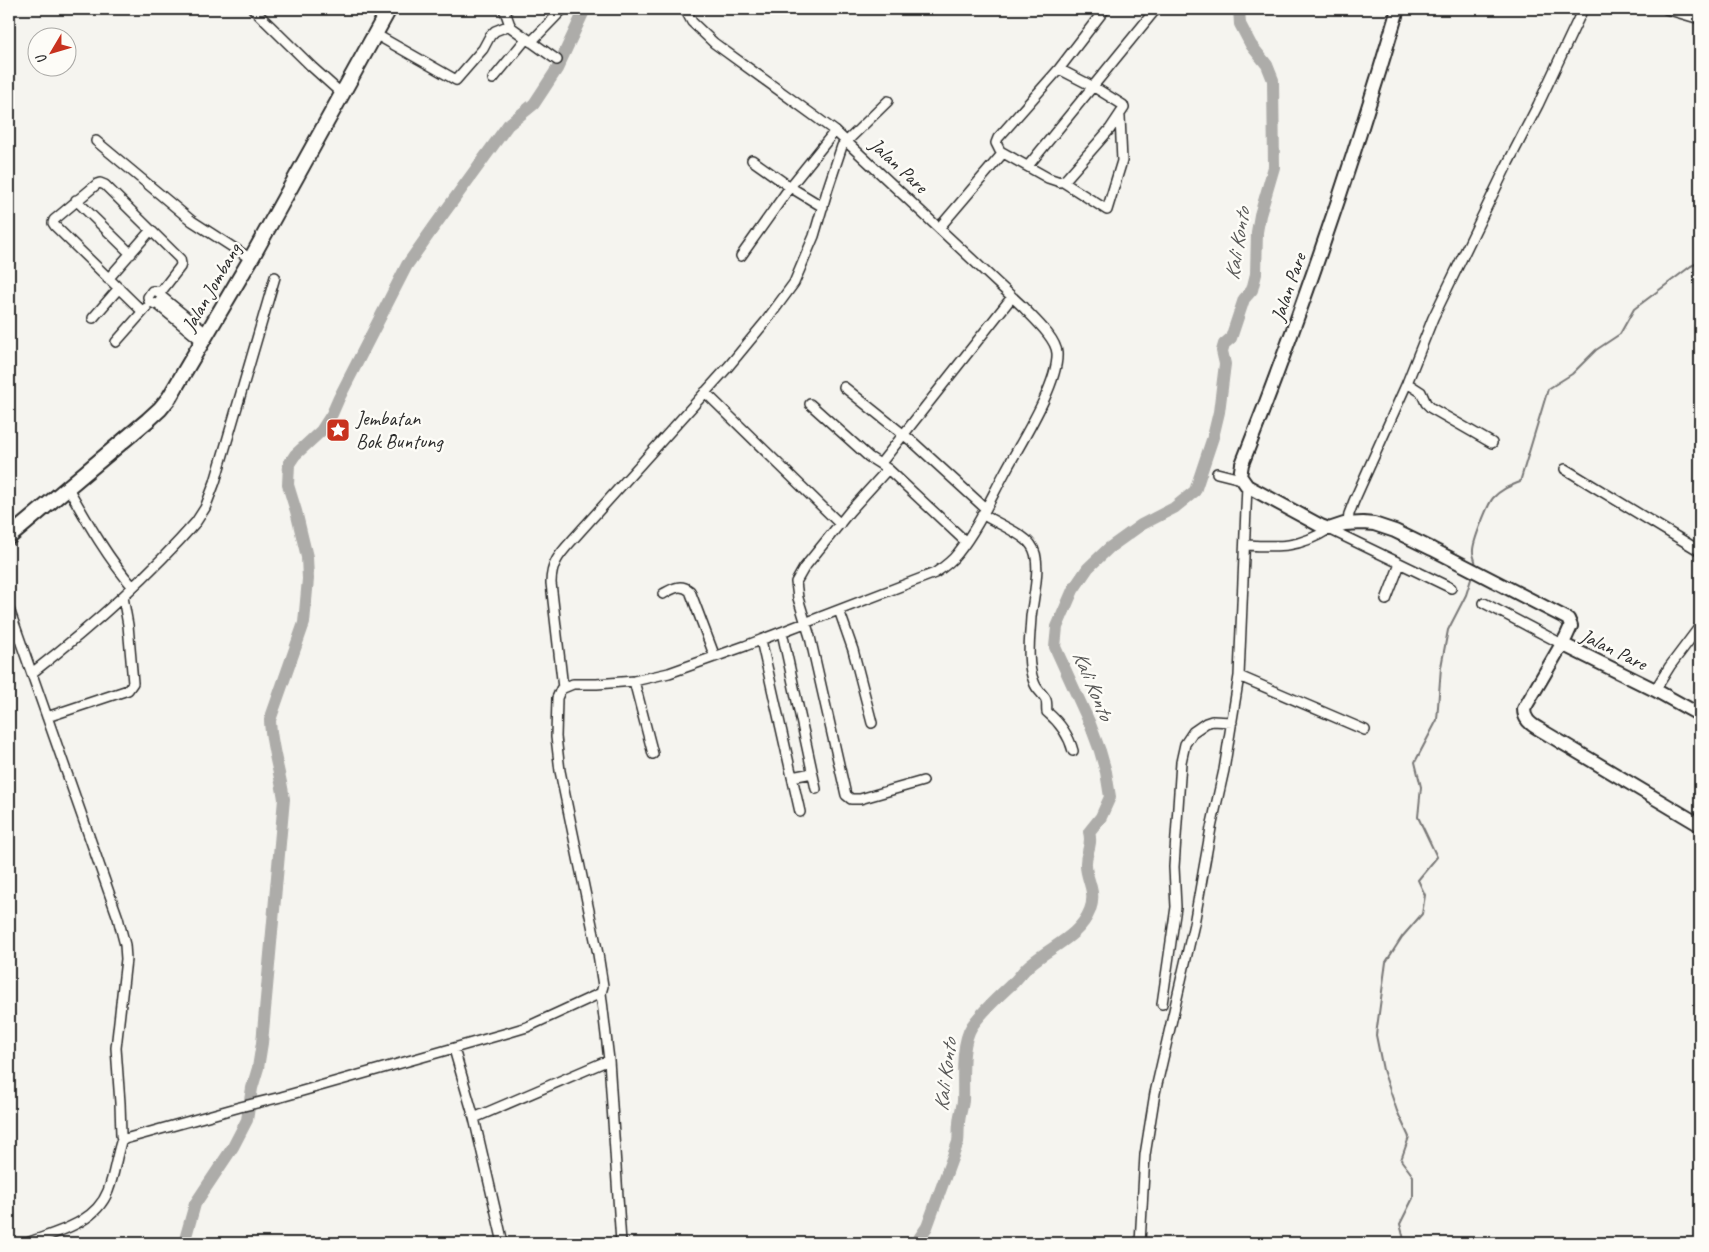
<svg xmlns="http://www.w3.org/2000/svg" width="1709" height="1252" font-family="Caveat,sans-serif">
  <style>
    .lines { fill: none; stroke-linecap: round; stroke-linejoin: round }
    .stream { stroke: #797877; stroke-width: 2 }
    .river { stroke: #adaca9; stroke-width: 12 }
    .street-casing { stroke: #2b2b2b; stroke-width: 12 }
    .secondary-casing { stroke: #2b2b2b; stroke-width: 16 }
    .primary-casing { stroke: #2b2b2b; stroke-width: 18 }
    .street { stroke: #fdfcf7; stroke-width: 9 }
    .secondary { stroke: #fdfcf7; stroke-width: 12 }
    .primary { stroke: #fdfcf7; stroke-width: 14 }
    .labels { text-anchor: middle; stroke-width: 5; stroke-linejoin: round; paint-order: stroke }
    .street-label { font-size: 20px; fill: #2b2b2b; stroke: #fdfcf7 }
    .poi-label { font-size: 20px; fill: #2b2b2b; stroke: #fdfcf7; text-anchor: start }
    .water-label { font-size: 21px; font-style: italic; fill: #585857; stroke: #fdfcf7 }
  </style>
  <rect width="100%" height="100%" fill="#f5f4ef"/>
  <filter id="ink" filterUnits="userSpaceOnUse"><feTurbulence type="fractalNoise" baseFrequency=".02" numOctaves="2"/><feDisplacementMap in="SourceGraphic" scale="10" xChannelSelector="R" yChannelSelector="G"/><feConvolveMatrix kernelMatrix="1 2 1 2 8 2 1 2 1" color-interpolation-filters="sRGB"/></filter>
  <g filter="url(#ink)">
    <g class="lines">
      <path class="stream" d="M1475,567C1477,561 1473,558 1473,552C1472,543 1488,504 1493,498C1501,489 1510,486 1520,482L1548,389L1572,374L1596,350L1620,334L1634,309L1691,266L1700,262
        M1405,1243L1400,1224L1413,1198V1176L1401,1160L1409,1137L1397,1111L1383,1070L1376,1035L1386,962L1402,937L1422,914L1425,895L1418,880L1437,857L1418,817L1421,787L1415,762L1437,720L1441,667L1448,630L1466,595L1472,576"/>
      <path class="river" d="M184,1243L195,1204L233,1147L247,1120L252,1088L258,1068L262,1043L284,799C280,772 271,747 270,720L304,623L308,579L307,557L296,511L288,485L289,464L295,455L321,431L332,414L339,398L407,265L436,224L508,125L534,104L557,69L585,9
        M916,1243L927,1227L958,1142C959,1136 958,1130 959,1124C959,1116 962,1109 963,1101C964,1080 960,1045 972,1026C984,1009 999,996 1014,982C1020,976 1025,968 1032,963C1052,946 1080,936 1090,910C1097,891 1086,880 1086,865C1085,853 1093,846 1089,832L1101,817L1110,797L1106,772L1100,751L1090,724L1055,647L1057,627L1073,590L1088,568L1109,548L1141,525L1174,508L1195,491L1213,437L1219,412L1225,364L1222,351L1224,344L1231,338L1244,299L1252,290L1256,274L1257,232L1260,215L1274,167L1273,80L1267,65L1251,45L1240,24L1239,9"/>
      <g class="street-casing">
        <path id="street" d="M253,9L312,67L342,94
          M503,9C508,14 507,22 512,28L557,60
          M1666,9L1700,19
          M375,34L456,80L483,49L490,36L495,31L510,25
          M531,42L563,9
          M1059,69L1094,87L1123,105L1124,108L1110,129L1066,179L1060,182L1048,178L1000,151L996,143L998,138L1059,69L1105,9
          M493,79L526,39
          M96,141L192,221L251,259
          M752,160L790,187L823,207
          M1028,166L1156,9
          M1063,182L1107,210L1122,161L1120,117
          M76,200L131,254
          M939,228L1003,153
          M741,256L790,187L835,131
          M108,279L151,230
          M162,297L159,303L155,304L149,301L148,297L152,291H158L162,297L207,334
          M157,304L203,342
          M142,311L55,226L53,223L54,220L97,184L100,183L105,185L180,259L181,264L180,267L160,293
          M93,318L119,288
          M116,342L146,308
          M1407,383L1421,392L1426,403L1431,408L1492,443
          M844,387L914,443L985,508
          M705,392L840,524
          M810,404L869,457L888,469L966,542
          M881,463L1012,297
          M888,469L850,511L804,568L796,582L798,598L810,637L846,795L851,799H860L923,781
          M1565,469L1700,551
          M1217,473L1241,479
          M68,488C88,523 107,557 133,587
          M982,514C994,522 1024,534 1031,545C1043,560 1033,598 1031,617C1030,637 1026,662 1034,682C1036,689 1041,692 1045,698C1048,702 1046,707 1047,712C1059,722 1069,736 1073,751
          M1348,523L1349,514L1354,501L1407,383L1433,318L1507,165L1538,105L1583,9
          M1245,545C1280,547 1299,548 1329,529L1451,588
          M663,594C672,589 680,583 690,591L715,657
          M1386,600L1400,564
          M1484,603L1562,644
          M9,609L118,918L125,945L126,959L116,1048L120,1103L121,1135L122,1140
          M839,610L853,650L872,723
          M782,632L816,789
          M761,640L800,812
          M32,673C91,627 147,578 196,522L205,508L215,482L275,277
          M1239,676L1365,730
          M634,681L653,754
          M563,688L551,583C551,561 562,552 576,536L728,367L766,321L783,298L794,283L814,236L828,188L842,146L888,101
          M1655,690L1670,666L1700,626
          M47,717L128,690L133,683L128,625L123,597
          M792,777L812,773
          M601,993L609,1060L621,1243
          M1162,1004L1176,907L1174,867L1181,762L1185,744L1193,732L1206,723L1212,721L1232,722
          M454,1049L474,1118L503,1243
          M474,1118L609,1060
          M27,1243C56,1232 95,1224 108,1191C114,1176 116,1158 121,1142L125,1139L240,1107L281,1097L507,1033L527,1027L601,993L603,986L598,954L560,771L556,737L557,698L561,689L573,684H597L634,681L669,673L745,646L935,573C944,567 952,561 958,553C977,529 990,500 1004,474C1019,445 1059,384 1057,353C1056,338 1033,318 1023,307L835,131L714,43L692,22L685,9
          M1140,1243L1145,1155L1155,1093L1194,924L1211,828L1224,770L1239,676L1247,485"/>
      </g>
      <g class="secondary-casing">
        <path id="secondary" d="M1398,9C1353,163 1301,315 1242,464L1240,476L1247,486L1321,526L1329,529L1344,524L1363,523L1374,524L1395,531L1432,549L1568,619L1571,626L1566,637L1524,709C1524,719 1530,724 1539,729L1700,825
          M1562,644L1655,690L1700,715"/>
      </g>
      <g class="primary-casing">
        <path id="primary" d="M9,537L148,420L160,409L169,398L252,257L389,9"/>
      </g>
      <use href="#street" class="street"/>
      <use href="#secondary" class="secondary"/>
      <use href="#primary" class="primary"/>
    </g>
  </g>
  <defs>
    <g id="sight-square" transform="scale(1.25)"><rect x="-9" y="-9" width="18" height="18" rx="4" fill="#c8321e" stroke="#fdfcf7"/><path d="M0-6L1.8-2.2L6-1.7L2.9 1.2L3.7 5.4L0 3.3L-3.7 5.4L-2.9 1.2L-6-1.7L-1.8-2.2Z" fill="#fff"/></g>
  </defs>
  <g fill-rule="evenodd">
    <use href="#sight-square" x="338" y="430"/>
  </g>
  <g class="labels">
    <g class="street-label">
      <text transform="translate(899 165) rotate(43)" y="7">Jalan Pare</text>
      <text transform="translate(211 287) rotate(-60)" y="7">Jalan Jombang</text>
      <text transform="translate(1288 287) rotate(-71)" y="7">Jalan Pare</text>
      <text transform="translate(1614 649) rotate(26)" y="7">Jalan Pare</text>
    </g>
    <g class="poi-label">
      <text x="356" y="425">Jembatan<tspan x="356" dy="23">Bok Buntung</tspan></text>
    </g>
    <g class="water-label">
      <text transform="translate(1237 244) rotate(-81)" y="7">Kali Konto</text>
      <text transform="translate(1093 685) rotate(67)" y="7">Kali Konto</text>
      <text transform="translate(945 1075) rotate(-83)" y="7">Kali Konto</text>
    </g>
  </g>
  <rect width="1709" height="1252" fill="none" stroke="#fdfcf7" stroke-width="30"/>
  <rect x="15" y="15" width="1679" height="1222" fill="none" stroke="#2b2b2b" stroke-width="2" filter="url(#ink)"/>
  <g transform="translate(52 52) rotate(232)"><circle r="24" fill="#fdfcf7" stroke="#a9a8a5"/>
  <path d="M0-4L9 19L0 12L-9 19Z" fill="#c8321e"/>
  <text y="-8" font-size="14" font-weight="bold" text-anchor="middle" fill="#2b2b2b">U</text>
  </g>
</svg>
